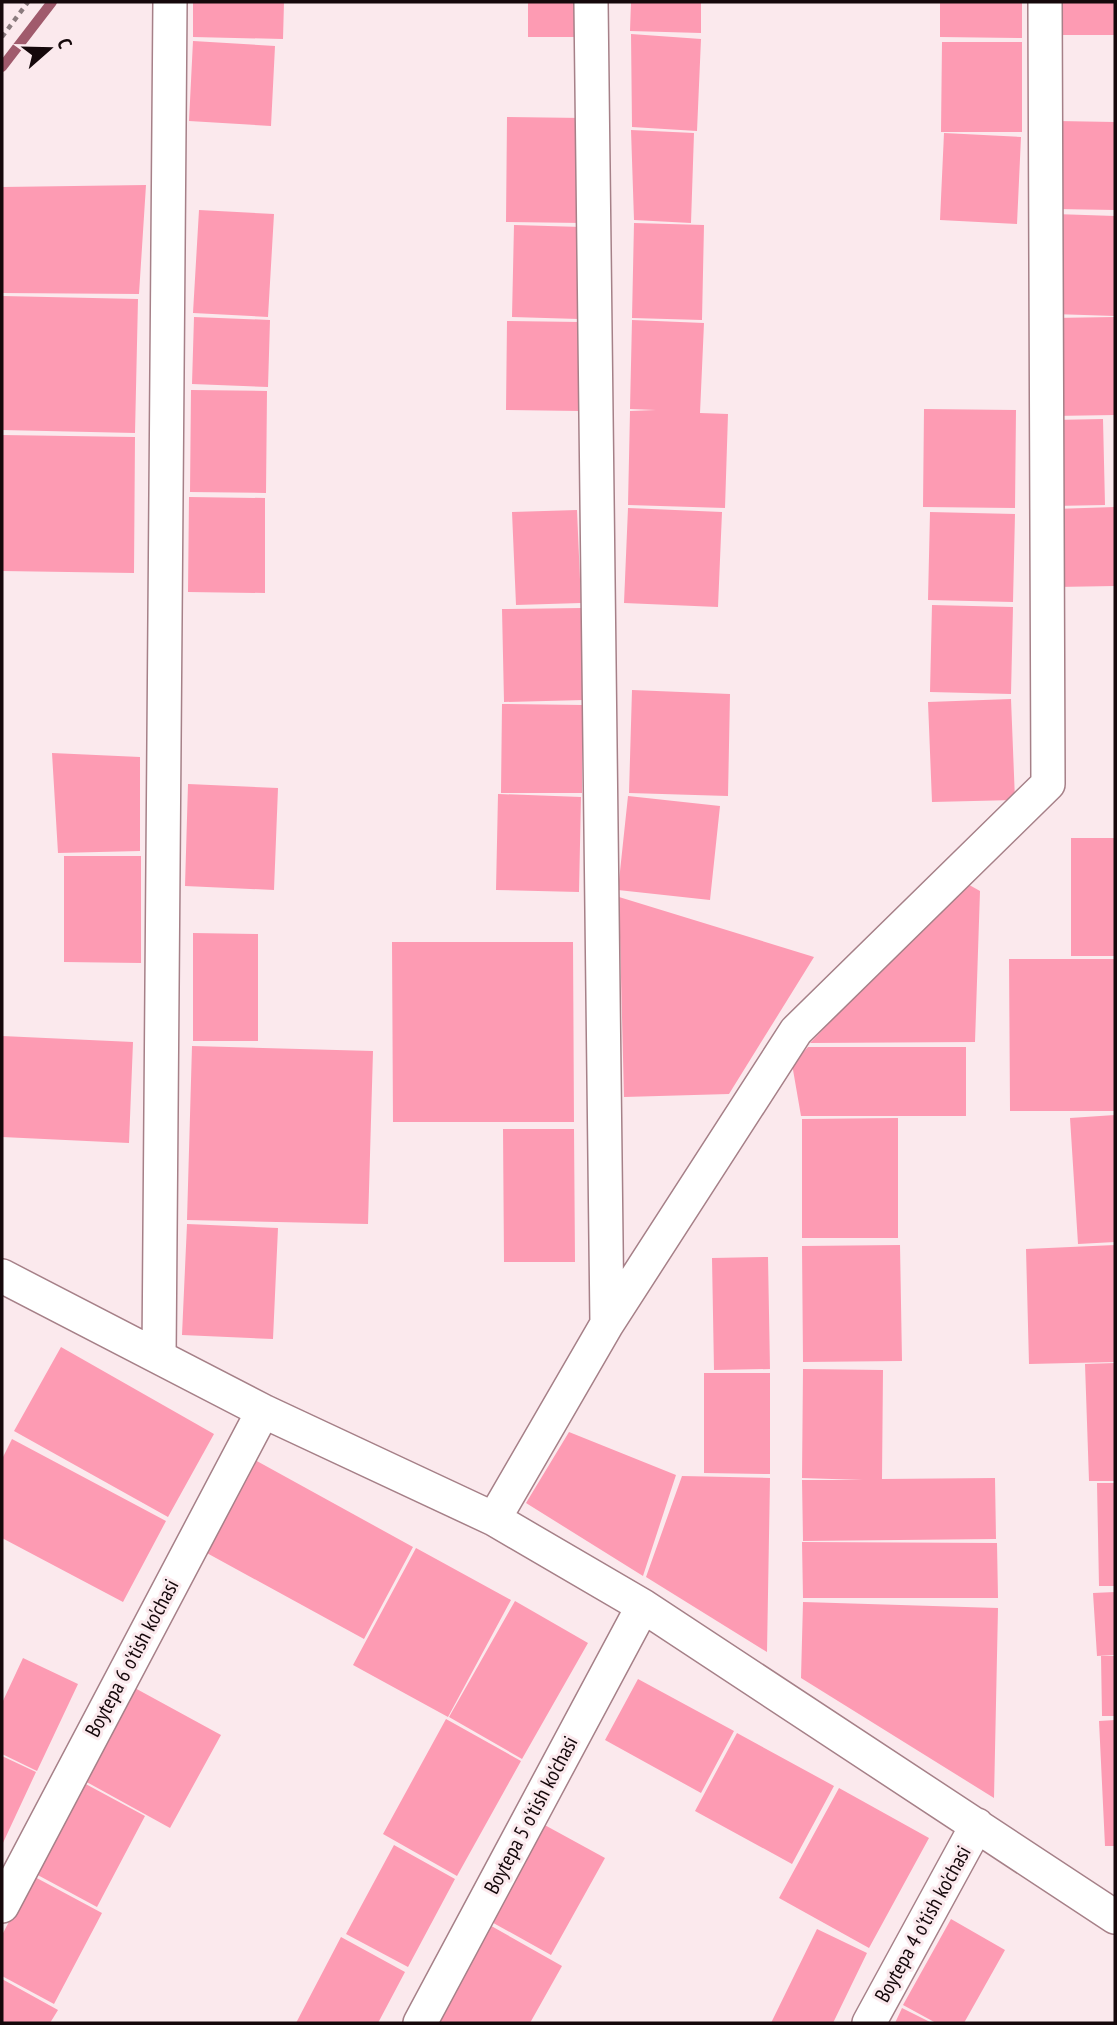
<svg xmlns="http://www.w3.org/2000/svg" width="1117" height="2025" font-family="'PT Sans Narrow',sans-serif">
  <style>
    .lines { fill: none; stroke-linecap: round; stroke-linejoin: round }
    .stream { stroke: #a05a6c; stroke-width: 10 }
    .building { fill: #fd9bb3 }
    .street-casing { stroke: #a68088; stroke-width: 36 }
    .path { stroke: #8a7b7e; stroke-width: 4.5; stroke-dasharray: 5 5; stroke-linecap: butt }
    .street { stroke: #fff; stroke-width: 33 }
    .labels { text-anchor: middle; stroke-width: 6; stroke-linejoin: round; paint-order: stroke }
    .street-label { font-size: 21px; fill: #15080b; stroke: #fbe9ed }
  </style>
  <rect width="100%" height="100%" fill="#fbe9ed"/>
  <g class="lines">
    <path class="stream" d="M2,67L52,2"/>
  </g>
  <path class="building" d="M193,2H284L283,39L193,37Z
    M528,2H582V37H528Z
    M631,2H701V33L630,31Z
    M940,2H1022V38L940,37Z
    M1054,2H1115V35H1054Z
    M631,34L701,39L697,131L632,127Z
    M193,41L275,46L271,126L189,121Z
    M942,42H1022V132H941Z
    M507,117L583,118L582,223L506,222Z
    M1057,121L1115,122V210L1056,209Z
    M631,130L694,133L691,223L634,220Z
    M944,133L1021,137L1017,224L940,220Z
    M146,185L139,294L2,293V187Z
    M199,210L274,214L268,317L193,313Z
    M1055,214L1115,216V316L1053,314Z
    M634,223L704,225L702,320L632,318Z
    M514,225L582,227L579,319L512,317Z
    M2,296L138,299L135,433L2,430Z
    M194,317L270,320L268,387L192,384Z
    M1115,317V415L1053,416L1052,318Z
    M632,320L704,323L700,413L728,414L725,508L628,505L630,411L656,410L630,409Z
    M507,321L580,322L579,411L506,410Z
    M191,390L267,391L266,493L190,492Z
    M924,409L1016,410L1015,508L923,507Z
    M1103,419L1105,505L1054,506L1052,420Z
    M2,435L135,437L134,573L2,571Z
    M189,497L265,498V593L188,592Z
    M1115,507V586L1056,587L1054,509Z
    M628,508L722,512L718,607L624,603Z
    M577,510L581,603L516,605L512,512Z
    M930,512L1015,514L1013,602L928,600Z
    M932,605L1013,607L1011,694L930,692Z
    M582,608L584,700L504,702L502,609Z
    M632,690L730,694L728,796L629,793Z
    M1011,699L1015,800L932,802L928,702Z
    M502,704L582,705V793H501Z
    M52,753L140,757V851L58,853Z
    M188,784L278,788L274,890L185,886Z
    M498,794L581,797L579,892L496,890Z
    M628,796L720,806L710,900L618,890Z
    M1071,838H1115V956H1071Z
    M64,856H141V963L64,962Z
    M964,882L980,891L975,1042L810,1043Z
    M619,897L814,957L729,1094L624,1097Z
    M193,933L258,934V1041H193Z
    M392,942H573L574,1122H393Z
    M1009,959H1115V1111H1010Z
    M2,1036L133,1042L129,1143L2,1137Z
    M192,1046L373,1051L368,1224L187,1220Z
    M808,1047H966V1116H801L792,1064Z
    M1115,1115V1242L1078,1244L1070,1118Z
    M898,1118V1238H802V1119Z
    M503,1129H574L575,1262H504Z
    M187,1224L278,1228L273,1339L182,1335Z
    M900,1245L902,1361L803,1362L802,1246Z
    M1115,1245V1362L1029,1364L1026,1249Z
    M768,1257L770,1369L714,1370L712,1258Z
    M61,1347L214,1434L168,1517L14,1431Z
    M1115,1363V1481H1089L1085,1364Z
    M803,1369L883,1370L882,1479L995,1478L996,1539L803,1541L802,1480H863L802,1478Z
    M704,1373H770V1474L704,1473Z
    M569,1432L676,1475L643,1576L526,1503Z
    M12,1439L166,1521L123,1602L2,1538V1459Z
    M255,1460L413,1547L364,1639L205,1552Z
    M682,1476L770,1478L767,1652L646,1577Z
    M1097,1483H1115V1586H1099Z
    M802,1542L997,1543L998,1598H803Z
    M416,1548L511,1600L448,1717L353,1665Z
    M1115,1592V1655L1097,1656L1093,1593Z
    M515,1601L588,1643L522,1759L449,1717Z
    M803,1602L998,1608L994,1798L801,1678Z
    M1101,1656H1115V1716H1102Z
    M23,1658L78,1684L37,1771L2,1754V1703Z
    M638,1679L734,1731L701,1793L605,1740Z
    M133,1687L221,1735L170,1828L83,1780Z
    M446,1719L521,1761L457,1876L383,1834Z
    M1115,1720V1846H1105L1099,1721Z
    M737,1733L834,1786L792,1864L695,1811Z
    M2,1756L36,1772L2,1845Z
    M82,1782L145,1816L97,1907L34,1873Z
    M839,1788L929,1838L869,1948L779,1898Z
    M541,1823L605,1858L551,1955L488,1920Z
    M394,1845L455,1879L408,1967L346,1934Z
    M33,1876L102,1913L54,2004L2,1976V1935Z
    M951,1919L1005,1950L964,2023H936L903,2005Z
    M486,1923L562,1966L530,2023H430Z
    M817,1929L867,1953L833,2023H771Z
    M341,1937L405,1972L378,2023H296Z
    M2,1979L58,2010L50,2023H2Z
    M902,2008L932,2023H895Z"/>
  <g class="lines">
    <g class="street-casing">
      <path id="street" d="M591,2L607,1324
        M2,1276L263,1411L494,1519L643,1606L1115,1917
        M159,1357L170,2
        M494,1519L607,1324L796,1031L1048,784L1045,2
        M2,1906L263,1411
        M420,2023L643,1606
        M869,2023L977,1825"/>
    </g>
    <path class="path" d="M2,37L28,2"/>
    <use href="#street" class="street"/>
  </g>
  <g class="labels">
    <g class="street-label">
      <text transform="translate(132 1658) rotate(-62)" y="7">Boytepa 6 o'tish ko'chasi</text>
      <text transform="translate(531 1815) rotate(-62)" y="7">Boytepa 5 o'tish ko'chasi</text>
      <text transform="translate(923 1924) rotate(-61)" y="7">Boytepa 4 o'tish ko'chasi</text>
    </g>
  </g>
  <rect width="1117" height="2025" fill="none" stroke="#15080b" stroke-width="7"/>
  <g transform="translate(49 49) rotate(70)" stroke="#fbe9ed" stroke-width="5" paint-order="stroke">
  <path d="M0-5L12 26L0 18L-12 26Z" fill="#15080b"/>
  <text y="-10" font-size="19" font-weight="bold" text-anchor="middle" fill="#15080b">С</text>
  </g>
</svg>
